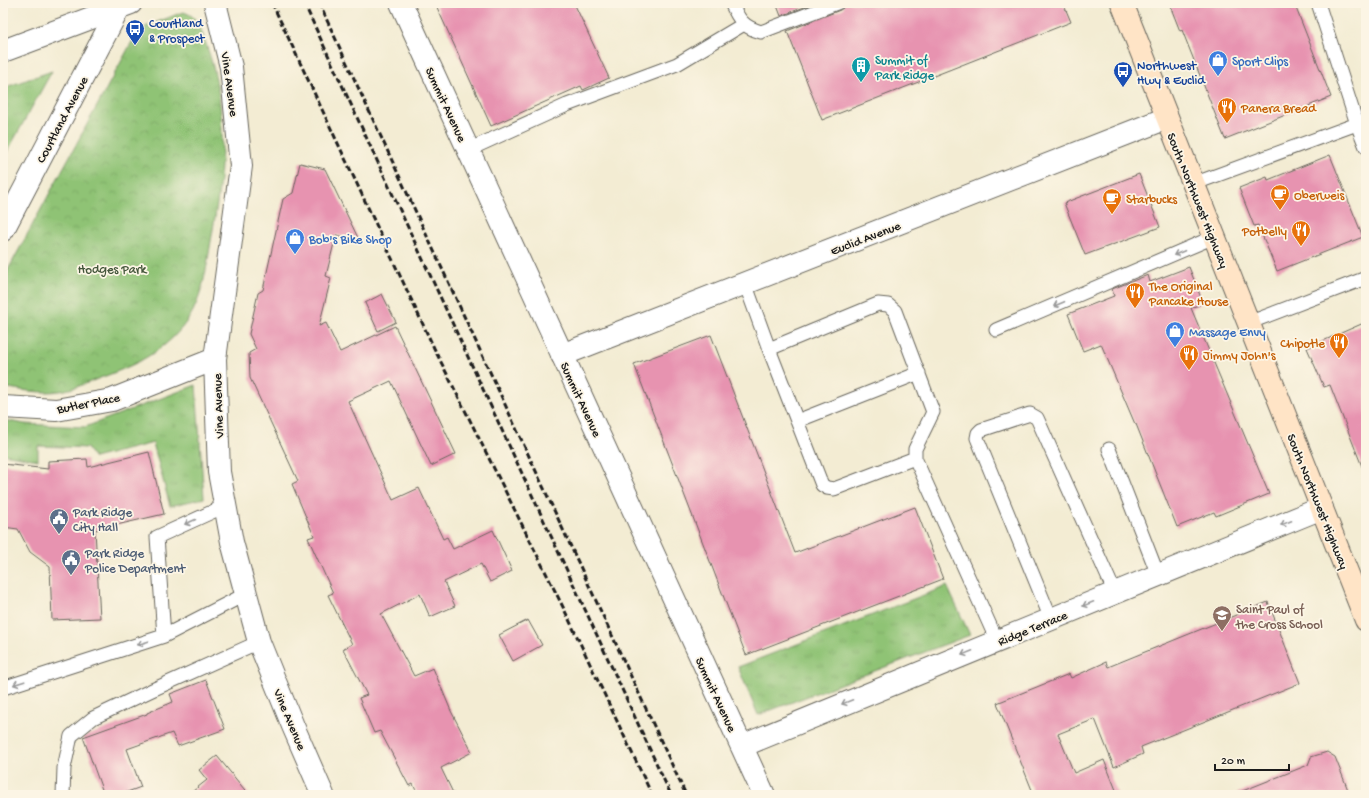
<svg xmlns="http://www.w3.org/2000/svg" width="1369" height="798" font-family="'Gochi Hand',sans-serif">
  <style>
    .grass { fill: url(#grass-tufts); stroke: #567048 }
    .park { fill: url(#park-crowns); stroke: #567048 }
    .building { fill: #e793b0 }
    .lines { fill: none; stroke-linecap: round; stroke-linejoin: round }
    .service-casing { stroke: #67655c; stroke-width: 15 }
    .minor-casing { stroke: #67655c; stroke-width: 24 }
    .tertiary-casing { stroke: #67655c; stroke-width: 24 }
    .secondary-casing { stroke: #67655c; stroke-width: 24 }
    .service { stroke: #fff; stroke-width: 13 }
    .minor { stroke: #fff; stroke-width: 22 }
    .tertiary { stroke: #fff; stroke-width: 22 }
    .secondary { stroke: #ffe4c6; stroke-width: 22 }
    .rail { stroke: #1c1c1c; stroke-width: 3; stroke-dasharray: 6 3; stroke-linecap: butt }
    .oneway { stroke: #999 }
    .labels { text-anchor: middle; stroke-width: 3.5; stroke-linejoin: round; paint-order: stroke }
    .transit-label { font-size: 13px; fill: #164399; stroke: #fcf5e5; text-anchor: start }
    .culture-label { font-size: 13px; fill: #0d838f; stroke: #fcf5e5; text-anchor: start }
    .shop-label { font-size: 13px; fill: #366cbe; stroke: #fcf5e5; text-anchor: start }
    .street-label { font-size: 13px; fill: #1c1c1c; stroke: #fcf5e5 }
    .food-label { font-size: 13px; fill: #c56008; stroke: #fcf5e5; text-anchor: start }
    .park-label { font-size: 13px; fill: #44563b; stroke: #fcf5e5 }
    .service-label { font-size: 13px; fill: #4e5e75; stroke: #fcf5e5; text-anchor: start }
    .education-label { font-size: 13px; fill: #785e54; stroke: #fcf5e5; text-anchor: start }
  </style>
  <defs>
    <pattern id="grass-tufts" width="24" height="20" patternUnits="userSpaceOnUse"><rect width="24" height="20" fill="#8fc375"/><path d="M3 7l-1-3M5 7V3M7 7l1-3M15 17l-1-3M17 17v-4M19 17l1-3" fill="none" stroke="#7ba765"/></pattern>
    <pattern id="park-crowns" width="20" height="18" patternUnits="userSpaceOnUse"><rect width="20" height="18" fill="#8fc375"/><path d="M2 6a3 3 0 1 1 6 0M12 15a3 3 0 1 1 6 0" fill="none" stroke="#7ba765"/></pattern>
  </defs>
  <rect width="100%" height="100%" fill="#fcf5e5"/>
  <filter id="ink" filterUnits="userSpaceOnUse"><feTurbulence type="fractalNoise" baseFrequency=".025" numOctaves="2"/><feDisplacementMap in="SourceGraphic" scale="8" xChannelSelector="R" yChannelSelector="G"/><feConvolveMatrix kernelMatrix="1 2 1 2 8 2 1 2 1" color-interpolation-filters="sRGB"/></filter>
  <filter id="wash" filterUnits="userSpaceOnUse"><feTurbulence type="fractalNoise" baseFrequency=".012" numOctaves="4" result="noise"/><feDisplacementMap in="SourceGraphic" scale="16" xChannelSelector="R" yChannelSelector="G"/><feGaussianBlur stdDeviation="0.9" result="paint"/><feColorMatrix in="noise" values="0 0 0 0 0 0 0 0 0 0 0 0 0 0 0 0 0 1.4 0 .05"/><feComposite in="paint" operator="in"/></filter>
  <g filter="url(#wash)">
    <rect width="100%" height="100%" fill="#f3ecd3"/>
    <path class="grass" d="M52,71L6,154L3,150V88Z
      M196,385L204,498L170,506L153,443L94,458L87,448L38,446V460L3,454V420L25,424L85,427Z
      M947,586L970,635L758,715L738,667Z"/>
    <path class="park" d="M183,12C199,16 201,31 206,44C230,110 223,174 211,241C207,265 204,289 193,311C174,347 137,365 100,378C87,383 74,389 60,391C41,394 21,390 3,387V279L135,36L147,26Z"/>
    <g id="blocks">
      <path class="building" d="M435,3H574L609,78L583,90L581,86L491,126Z
        M776,3H815L781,16Z
        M845,3H1063L1071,22L822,120L787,31L840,10L843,8Z
        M1169,3H1294L1331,97L1225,139L1182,30L1180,31Z
        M1330,155L1363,237L1277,271L1258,225L1254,226L1239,188L1267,177L1268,180Z
        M300,163L325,169L359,240L336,235L326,276L331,278L319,326L326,323L340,352L395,326L456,454L431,466L391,381L348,401L393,500L419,488L443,539L447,537L453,549L493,530L512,571L490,582L481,564L444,582L455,606L430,617L420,594L381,614L414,676L433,668L451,711L472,752L441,768L454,795H418L413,784L409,786L380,731L374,733L359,698L367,695L343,649L352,644L328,595L333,593L308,538L314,536L292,484L298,481L250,378L249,353L256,349L249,334L258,293L263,290L283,199L293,193Z
        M1139,174L1160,227L1085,255L1064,203Z
        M1189,267L1203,303L1191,308L1269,494L1216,516L1214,512L1177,527L1136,424H1135L1101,344L1083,351L1068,314L1114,296L1112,289L1148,275L1150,282Z
        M382,294L396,322L378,331L365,303Z
        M1366,322V474H1365L1330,385L1324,387L1307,348Z
        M711,335L795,553L915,507L943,579L746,655L634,364Z
        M149,452L164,514L95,530L100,618L52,620L50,567L30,552L18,529L3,527V464L48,469V461L87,459L88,467Z
        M1268,602L1300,683L1141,747L1143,754L1114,767L1095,719L1058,734L1074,773L1104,760L1118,795H1034L997,703L1069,674L1071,678L1106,662L1108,667Z
        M528,620L542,645L513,661L499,635Z
        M206,680L225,729L178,746L172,733L127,749L141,787L119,795H104L83,737L147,714V713L173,702L170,694Z
        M1327,752L1335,757L1350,795H1236L1235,794L1308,765L1311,757Z
        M217,756L249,795H188L207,780L199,770Z"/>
    </g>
  </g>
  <g filter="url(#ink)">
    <use href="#blocks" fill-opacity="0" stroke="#67655c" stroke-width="1"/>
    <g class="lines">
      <g class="service-casing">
        <path id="service" d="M731,3C739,20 743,27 761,32L837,3
          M1366,121L1357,124L1366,147
          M468,150L567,105L677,64L744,24
          M1193,184L1357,124L1318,3
          M745,283L769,349L878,304L888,305L895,311L933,412L915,449V458L997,641
          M1248,323L1366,278
          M996,330L1214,237
          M769,349L822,485L827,488L834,489L915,458
          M797,421L919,373
          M1109,449L1158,575
          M1051,619L977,438L978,433L981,430L1030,414L1037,418L1115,593
          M164,636L246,594
          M3,688L164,636L157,537L225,506
          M63,795L64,768L71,736L93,718L152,690L259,642"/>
      </g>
      <g class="minor-casing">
        <path id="minor" d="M215,3L231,67L241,166L215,359L219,472L232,542L259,642L293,726L323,795
          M3,230L119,8
          M562,355L1167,118
          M3,407L56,410L112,400L215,359
          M742,746L1322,508"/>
      </g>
      <g class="tertiary-casing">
        <path id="tertiary" d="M401,3L764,795
          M3,51L131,3"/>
      </g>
      <g class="secondary-casing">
        <path id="secondary" d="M1122,3L1366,620"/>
      </g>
      <use href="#service" class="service"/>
      <use href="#minor" class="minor"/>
      <use href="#tertiary" class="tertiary"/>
      <use href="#secondary" class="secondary"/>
      <path class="rail" d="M272,3L434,348L564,609L652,795
        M304,3L671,795
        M319,3L686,795"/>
    </g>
    <defs><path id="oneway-shaft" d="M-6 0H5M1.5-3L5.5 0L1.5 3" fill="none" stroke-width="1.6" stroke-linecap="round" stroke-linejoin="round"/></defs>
    <g class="oneway">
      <use href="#oneway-shaft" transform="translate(1179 253) rotate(157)"/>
      <use href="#oneway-shaft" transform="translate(1059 304) rotate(157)"/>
      <use href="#oneway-shaft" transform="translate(190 522) rotate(156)"/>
      <use href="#oneway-shaft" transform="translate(1286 523) rotate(158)"/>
      <use href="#oneway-shaft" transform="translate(1088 604) rotate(158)"/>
      <use href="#oneway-shaft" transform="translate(143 643) rotate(162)"/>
      <use href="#oneway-shaft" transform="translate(967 653) rotate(158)"/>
      <use href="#oneway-shaft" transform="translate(19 683) rotate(162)"/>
      <use href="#oneway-shaft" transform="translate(847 702) rotate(158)"/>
    </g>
  </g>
  <defs>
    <g id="bus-pin" transform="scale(1)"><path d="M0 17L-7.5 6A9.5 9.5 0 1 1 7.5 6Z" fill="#1a4fb4" stroke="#fcf5e5"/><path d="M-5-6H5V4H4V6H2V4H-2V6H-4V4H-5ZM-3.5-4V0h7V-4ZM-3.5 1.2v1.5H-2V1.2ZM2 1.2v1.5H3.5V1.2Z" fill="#fff"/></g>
    <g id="shop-pin" transform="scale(1)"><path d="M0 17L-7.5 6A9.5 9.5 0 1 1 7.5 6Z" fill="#3f7fe0" stroke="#fcf5e5"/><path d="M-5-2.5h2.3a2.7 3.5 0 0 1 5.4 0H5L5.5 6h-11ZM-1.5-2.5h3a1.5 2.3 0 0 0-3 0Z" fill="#fff"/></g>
    <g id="building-pin" transform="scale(1)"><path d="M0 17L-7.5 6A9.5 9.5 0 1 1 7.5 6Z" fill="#0f9aa8" stroke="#fcf5e5"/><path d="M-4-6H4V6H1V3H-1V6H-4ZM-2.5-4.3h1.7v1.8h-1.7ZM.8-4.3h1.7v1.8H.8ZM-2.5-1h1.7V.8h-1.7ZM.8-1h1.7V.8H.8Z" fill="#fff"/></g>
    <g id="restaurant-pin" transform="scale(1)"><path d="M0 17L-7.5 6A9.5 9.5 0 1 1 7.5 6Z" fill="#e8710a" stroke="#fcf5e5"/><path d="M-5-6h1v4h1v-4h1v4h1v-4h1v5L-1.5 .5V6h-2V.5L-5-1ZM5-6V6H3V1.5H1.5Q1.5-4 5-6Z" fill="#fff"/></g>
    <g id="cafe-pin" transform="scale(1)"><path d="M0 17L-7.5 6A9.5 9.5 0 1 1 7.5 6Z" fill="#e8710a" stroke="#fcf5e5"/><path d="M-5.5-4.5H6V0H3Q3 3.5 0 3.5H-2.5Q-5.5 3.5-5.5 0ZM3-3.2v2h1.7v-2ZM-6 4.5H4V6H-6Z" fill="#fff"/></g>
    <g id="civic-pin" transform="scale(1)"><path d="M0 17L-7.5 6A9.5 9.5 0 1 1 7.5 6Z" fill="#5c6f8a" stroke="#fcf5e5"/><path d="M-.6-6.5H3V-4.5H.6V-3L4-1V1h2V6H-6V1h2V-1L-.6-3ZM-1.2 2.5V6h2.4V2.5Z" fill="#fff"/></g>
    <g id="school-pin" transform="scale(1)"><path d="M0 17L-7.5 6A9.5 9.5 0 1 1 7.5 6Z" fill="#8d6e63" stroke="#fcf5e5"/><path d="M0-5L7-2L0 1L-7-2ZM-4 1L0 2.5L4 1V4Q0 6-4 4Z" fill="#fff"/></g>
  </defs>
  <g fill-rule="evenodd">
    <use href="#bus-pin" x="135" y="29"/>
    <use href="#shop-pin" x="1218" y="60"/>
    <use href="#building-pin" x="861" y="66"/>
    <use href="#bus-pin" x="1123" y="71"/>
    <use href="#restaurant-pin" x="1227" y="107"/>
    <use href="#cafe-pin" x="1280" y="194"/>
    <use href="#cafe-pin" x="1112" y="198"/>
    <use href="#restaurant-pin" x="1301" y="230"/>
    <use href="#shop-pin" x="295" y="238"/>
    <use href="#restaurant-pin" x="1135" y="292"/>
    <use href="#shop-pin" x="1175" y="331"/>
    <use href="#restaurant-pin" x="1339" y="342"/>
    <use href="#restaurant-pin" x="1189" y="354"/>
    <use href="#civic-pin" x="59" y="518"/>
    <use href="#civic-pin" x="71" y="559"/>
    <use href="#school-pin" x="1222" y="615"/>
  </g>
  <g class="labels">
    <g class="transit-label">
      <text x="149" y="27">Courtland<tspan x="149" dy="15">&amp; Prospect</tspan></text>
      <text x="1137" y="69">Northwest<tspan x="1137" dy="15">Hwy &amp; Euclid</tspan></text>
    </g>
    <g class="culture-label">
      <text x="875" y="64">Summit of<tspan x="875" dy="15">Park Ridge</tspan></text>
    </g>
    <g class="shop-label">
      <text x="1232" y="65">Sport Clips</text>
      <text x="309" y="243">Bob's Bike Shop</text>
      <text x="1189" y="336">Massage Envy</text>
    </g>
    <g class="street-label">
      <text transform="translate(231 84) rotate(82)" y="5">Vine Avenue</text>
      <text transform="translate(447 104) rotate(65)" y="5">Summit Avenue</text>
      <text transform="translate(61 119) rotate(-62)" y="5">Courtland Avenue</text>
      <text transform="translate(1199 200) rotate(68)" y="5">South Northwest Highway</text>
      <text transform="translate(865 237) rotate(-21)" y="5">Euclid Avenue</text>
      <text transform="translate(582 399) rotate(65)" y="5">Summit Avenue</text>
      <text transform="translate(88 402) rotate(-11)" y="5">Butler Place</text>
      <text transform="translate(217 406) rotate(-92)" y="5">Vine Avenue</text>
      <text transform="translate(1319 501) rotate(68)" y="5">South Northwest Highway</text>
      <text transform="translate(1032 627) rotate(-22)" y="5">Ridge Terrace</text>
      <text transform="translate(717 694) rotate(65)" y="5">Summit Avenue</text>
      <text transform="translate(291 719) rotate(67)" y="5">Vine Avenue</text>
    </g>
    <g class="food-label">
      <text x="1241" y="112">Panera Bread</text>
      <text x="1294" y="199">Oberweis</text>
      <text x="1126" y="203">Starbucks</text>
      <text x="1287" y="235" text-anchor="end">Potbelly</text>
      <text x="1149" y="290">The Original<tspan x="1149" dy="15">Pancake House</tspan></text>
      <text x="1325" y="347" text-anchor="end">Chipotle</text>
      <text x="1203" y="359">Jimmy John's</text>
    </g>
    <g class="park-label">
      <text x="112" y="273">Hodges Park</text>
    </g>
    <g class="service-label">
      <text x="73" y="516">Park Ridge<tspan x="73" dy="15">City Hall</tspan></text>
      <text x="85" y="557">Park Ridge<tspan x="85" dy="15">Police Department</tspan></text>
    </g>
    <g class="education-label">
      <text x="1236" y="613">Saint Paul of<tspan x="1236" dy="15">the Cross School</tspan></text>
    </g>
  </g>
  <rect width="1369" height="798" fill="none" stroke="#fcf5e5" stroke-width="16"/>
  <path d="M1215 764v6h74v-6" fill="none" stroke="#1c1c1c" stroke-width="2"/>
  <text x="1221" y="764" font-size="12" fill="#1c1c1c" stroke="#fcf5e5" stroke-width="3" paint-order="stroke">20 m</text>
</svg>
